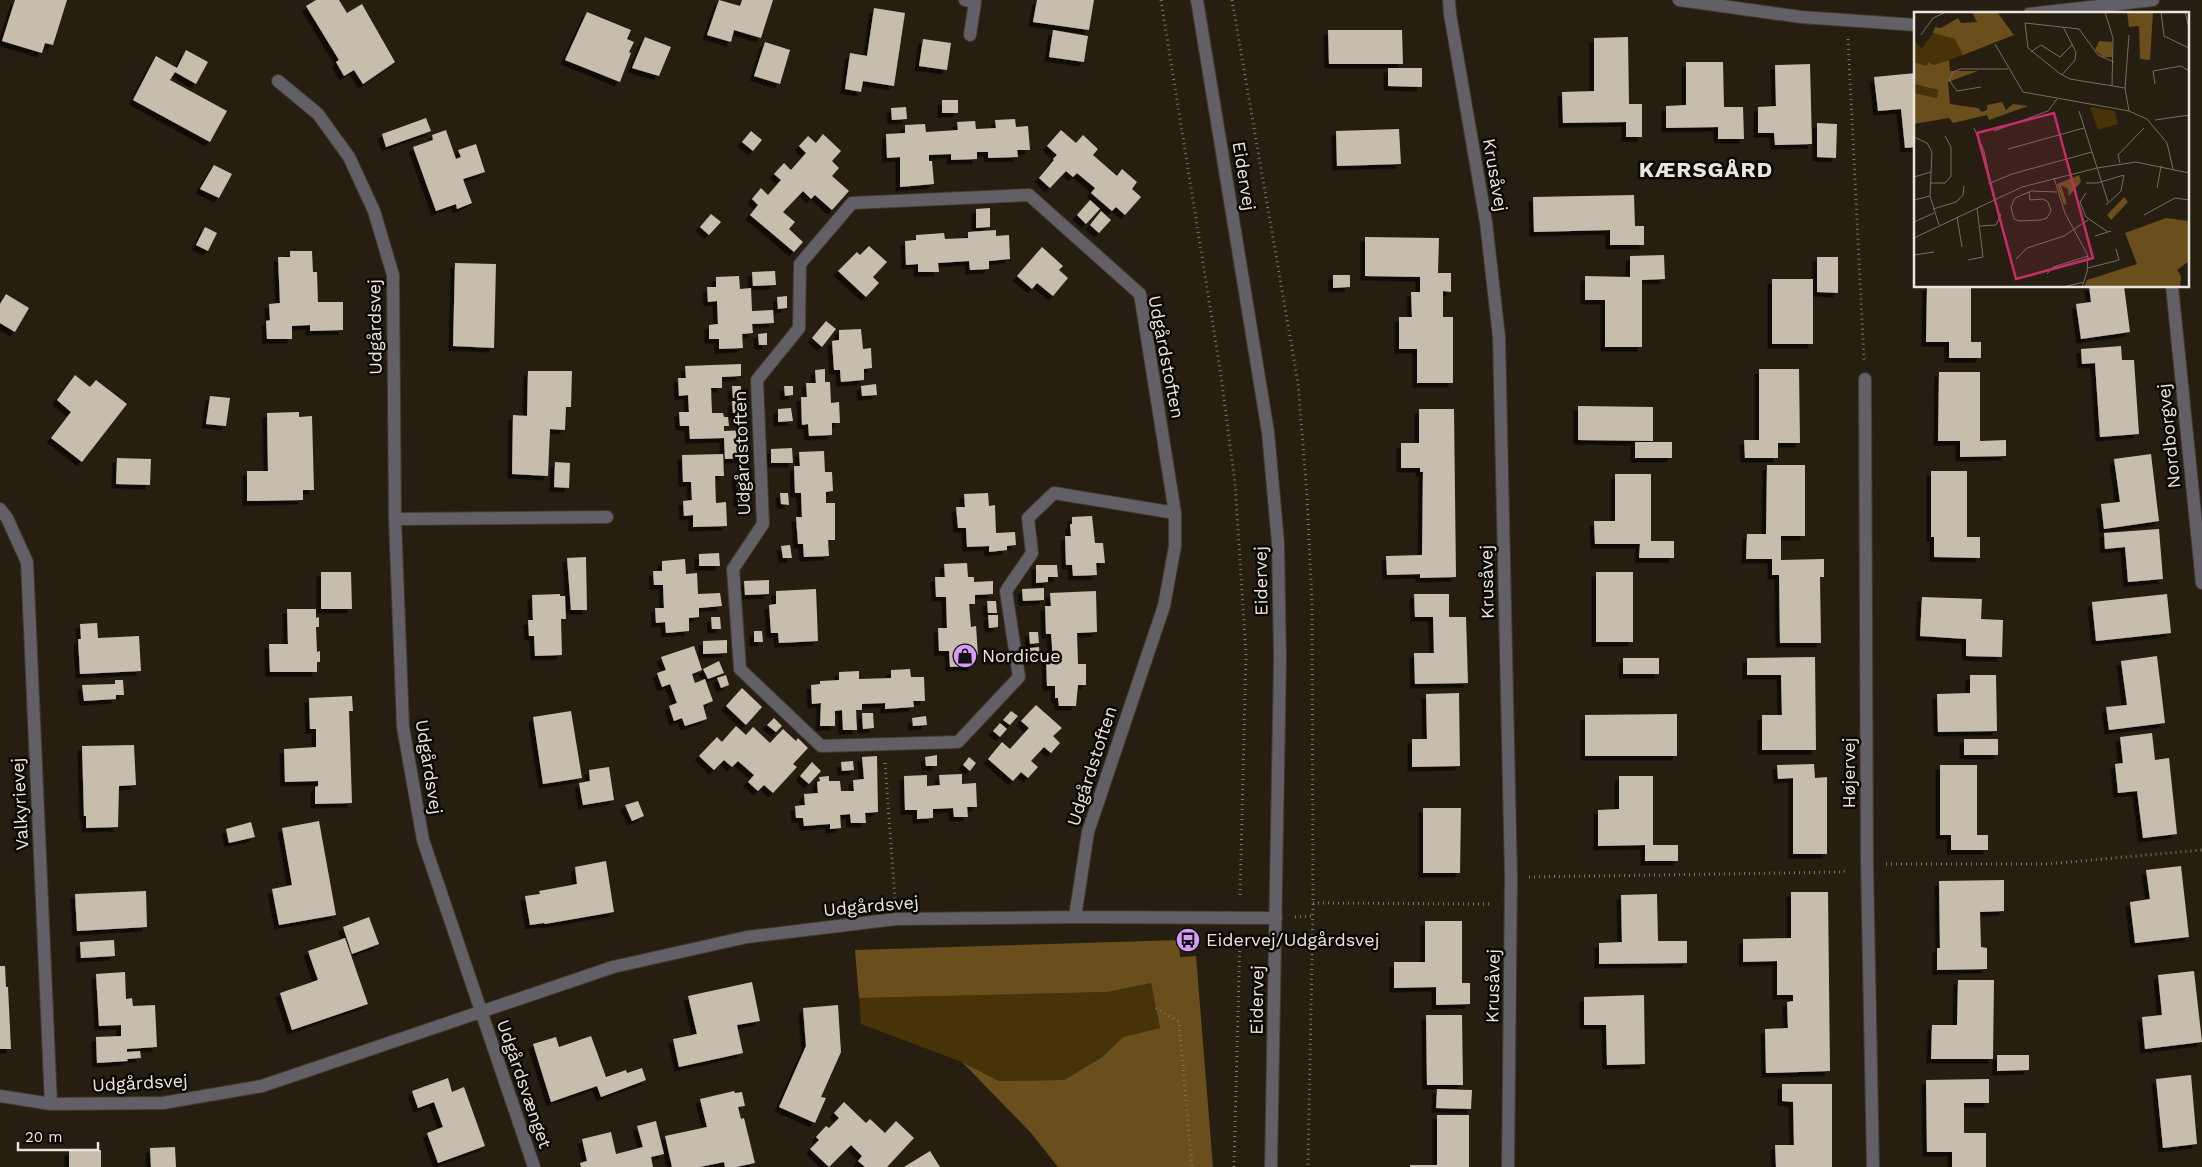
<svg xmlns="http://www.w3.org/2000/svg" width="2202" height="1167" font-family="'Work Sans',sans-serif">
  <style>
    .green { fill: #483207 }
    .forest { fill: #6a4e1c }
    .building { fill: #c7bdac; filter: url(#shadow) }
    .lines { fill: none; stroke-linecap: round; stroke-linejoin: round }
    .minor-casing { stroke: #423a2e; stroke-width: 14 }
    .tertiary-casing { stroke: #423a2e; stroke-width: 14 }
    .path { stroke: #7d766b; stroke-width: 3; stroke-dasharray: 1 4; stroke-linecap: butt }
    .minor { stroke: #635f66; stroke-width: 12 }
    .tertiary { stroke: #635f66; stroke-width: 12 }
    .labels { text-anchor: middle; stroke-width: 5; stroke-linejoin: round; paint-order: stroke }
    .street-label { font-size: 18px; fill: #ebe6dd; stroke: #0c0904 }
    .poi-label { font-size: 18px; fill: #ebe6dd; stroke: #0c0904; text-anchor: start }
    .district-label { font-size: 22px; font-weight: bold; letter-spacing: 1px; fill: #ebe6dd; stroke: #0c0904 }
    .inset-road { fill: none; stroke: #756e63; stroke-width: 1 }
    .view { fill: #c62d68; fill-opacity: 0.15; stroke: #c62d68; stroke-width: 2.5 }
    .inset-edge { fill: none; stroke: #ebe6dd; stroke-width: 2.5 }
  </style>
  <defs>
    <filter id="shadow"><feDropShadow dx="-4.5" dy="4.5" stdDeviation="0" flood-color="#0009"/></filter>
  </defs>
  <rect width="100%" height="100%" fill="#261e11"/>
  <path class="green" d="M1151,983L1160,1028L1123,1037L1104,1055L1064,1080L999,1081L962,1062L861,1024L859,998L1108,992Z"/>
  <path class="forest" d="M1179,940L1180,957L1196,956L1213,1167H1058L1031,1133L962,1062L999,1081L1064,1080L1102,1057L1123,1037L1160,1028L1151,983L1108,992L859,998L855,950Z"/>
  <path class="building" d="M15,0H67L53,45L45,43L42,53L2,41Z
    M316,0H339L347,13L362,4L395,62L363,84L354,70L344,76L336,62L339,60L306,6Z
    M719,0L740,6L742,0H773L761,38L734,30L731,42L707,35Z
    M1037,0H1094L1089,30L1033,22Z
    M874,8L905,13L894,86L863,81L861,92L845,89L850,53L867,56Z
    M587,12L631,30L627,39L634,42L629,52L631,53L620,82L565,60Z
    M1053,30L1088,36L1084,62L1049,57Z
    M1328,30H1402L1403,64H1329Z
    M645,37L671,47L659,76L632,68Z
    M1628,37L1629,104H1642V137H1626V122L1563,123L1562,92L1594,91V38Z
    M923,39L951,43L947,70L919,66Z
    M765,42L790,50L780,84L754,76Z
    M186,50L208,62L196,84L175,72L170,80L227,111L210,142L133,100L156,56L177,68Z
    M1686,62H1723L1724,107H1743L1744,139H1718V127L1666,128V106L1686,105Z
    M1810,64L1812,144L1775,145L1774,133H1758V107L1776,106L1775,65Z
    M1388,68H1422V87L1388,86Z
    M1916,73V147L1905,148L1901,109L1878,111L1874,77Z
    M942,100H958V113H942Z
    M906,107L907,119L892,120L891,108Z
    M426,118L431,131L386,147L382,134Z
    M1015,119L1016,127L1028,126L1030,150H1017L1018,157L988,158V152H977V159L951,160V154L929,155V161H932L934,184L900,187V157L887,158L886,134L905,133V125L925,124L926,132L958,130L957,122L975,121L976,129L996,128L995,120Z
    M1817,123L1837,124L1836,158L1817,157Z
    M1399,129L1401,164L1337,166L1336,131Z
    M446,130L456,159L461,157L458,150L476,144L485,172L463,179L472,203L457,209L456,204L436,211L413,147L433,140L432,135Z
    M1061,130L1076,143L1083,135L1098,149L1093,155L1117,176L1122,169L1137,182L1132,189L1141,197L1125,215L1116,207L1112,211L1091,193L1095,188L1077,173L1073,177L1066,171L1050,188L1039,178L1054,160L1053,159L1057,155L1047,146Z
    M751,131L762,140L753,151L742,142Z
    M823,134L841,151L832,161L839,168L832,176L849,191L832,210L815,195L811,199L803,191L783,212L795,222L789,229L803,242L794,252L750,215L758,205L752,199L761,188L768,195L781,180L774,174L784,163L791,170L806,153L799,146L808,136L816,143Z
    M214,165L232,174L219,198L200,189Z
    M1634,195L1635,226H1644V245H1610V230L1534,232L1533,197Z
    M1090,200L1100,209L1086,224L1077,215Z
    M990,208V227L976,228V209Z
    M1101,211L1111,220L1099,233L1090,225Z
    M711,214L721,222L709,235L700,227Z
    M205,227L217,233L208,251L196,245Z
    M996,230V236L1009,235L1010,259L989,261V269L970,270L969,261L938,263L939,272H918V264L906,265L905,241L916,240V235L944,233L945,239L968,238V232Z
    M1365,237L1439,238L1438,273H1451V292L1443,291V317H1453V383H1417V349H1399V317H1412L1411,292H1420V277L1365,276Z
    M869,246L887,262L873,277L879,283L866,297L838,271L857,252L860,255Z
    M1042,247L1063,266L1059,270L1068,278L1053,296L1037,283L1032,289L1017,276Z
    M290,251H312L313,272H317L318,302H343V330L310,331V325L292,326V339H267L266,321L270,320L269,304L280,303L278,257H290Z
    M1664,255L1665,279L1642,280V347H1605V300H1585V276L1630,277V256Z
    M1817,257H1838V293L1817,292Z
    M455,263L496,264L494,348L453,346Z
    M775,271L776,285L753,286L752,272Z
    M1333,275H1350V287L1333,288Z
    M739,276L740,289L751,288L752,311L773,310L774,323L752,324L753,333L742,334L743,348L719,349V339H709V325L718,324L717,301L708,302L707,287H716V277Z
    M1772,279H1813V344H1772Z
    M1927,286H1971V342H1981V358H1949V342H1926Z
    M2089,286H2124L2130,332L2081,339L2076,304L2091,302Z
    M6,294L29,308L15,332L0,323V304Z
    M787,296V308L778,309L777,297Z
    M826,321L836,329L822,347L812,338Z
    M861,329L863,349L871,348L872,368L864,369V380L841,382L840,370H834L832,341L839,340V330Z
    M767,333V345H759L758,334Z
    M2121,346L2122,360H2134L2139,434L2100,437L2095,363L2082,364L2081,349Z
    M741,364V376L722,377V388H711L712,413H723L724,417H728L729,426H724V431L747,430V458L725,459L724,438L690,439L689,426H680L679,412H689L688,395L679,396L678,378H686L685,366Z
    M825,369V382H830L831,403L839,402L840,423H832V435L809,436L808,424L802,425L801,397H807L806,383H816L815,370Z
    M1759,369H1799L1800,443H1778V458H1745L1744,440H1759Z
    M528,371H572L571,407H566L565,430L550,429L548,476L512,474L513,415L527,416Z
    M1939,372H1980V441L2006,440V456L1960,457V441H1938Z
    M75,375L90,387L96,380L127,404L82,462L51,438L71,412L57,400Z
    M876,384L877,395L862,396L861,386Z
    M732,386H741V397L733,398Z
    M784,386H793V395L785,396Z
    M210,396L230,398L226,426L206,424Z
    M732,401H743L744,413H733Z
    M1578,406L1653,407V441L1578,440Z
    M791,408L793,421L778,422V409Z
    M1419,409H1454L1456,577L1420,578V574L1387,575L1386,556L1422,555L1423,472H1420V468H1401V443H1419Z
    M299,412V417L312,416L314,490H303V500L247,501V471H268L267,413Z
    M1635,442H1672V458H1635Z
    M792,448L793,463H771V449Z
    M824,451L825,472H832L833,491L826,492V503H835V540H828L829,556L804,557L803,544H798L796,517H802L801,493H795L794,466H800L799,452Z
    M723,454L724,476H715L716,503L726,502L727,526L693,527V515L684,516L683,501L692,500L691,482H683L682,455Z
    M2151,454L2159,521L2104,529L2101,504L2120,502L2114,459Z
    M117,458L151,459L150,485L116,484Z
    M555,462L570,463L569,488L554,487Z
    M1767,465H1805V536H1781V560L1824,559V577H1820L1821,643H1780L1779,575H1772V559H1746L1747,534H1766Z
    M1931,471H1967V537H1980V558L1934,557V537H1931Z
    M1615,474H1651V541H1674V558H1639L1640,544H1595L1594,521H1615Z
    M746,475L747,487H737L736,476Z
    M747,489L748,502H738V490Z
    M780,493H788L789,505L781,504Z
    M988,493L989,506L995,505L996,533L1015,532L1016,545L1007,546V550L989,552V546L967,547L966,528H958L956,507H965L964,494Z
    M1092,516L1095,543H1103L1105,563H1096L1097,575L1073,576L1072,565H1066L1065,536H1071L1070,524H1072V517Z
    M2159,529L2163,579L2128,582L2125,547L2105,549L2104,533Z
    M790,545L792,558H783L781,546Z
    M719,553L720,566H699V554Z
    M586,557L587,610H571L567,558Z
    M685,559L686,574L697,573L698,594L720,593L722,606L699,608V617L689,618V631L666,633L665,622L656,623L655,608H664L663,585H654L653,571H662V561Z
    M967,563L968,577H974V582L993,581V594L975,595V604H969L971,627L976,626L978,655H972L973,666L950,667L949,651H939L938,628H947L946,597H936L935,577H945L944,564Z
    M1036,565H1057L1058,577H1048V582L1036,583Z
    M321,572H351L352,609H321Z
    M1596,572H1633V642H1596Z
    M769,580V594L745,595L744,581Z
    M1044,588V600L1023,601L1022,589Z
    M816,589L818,641L779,643L778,633H771L769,605L776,604V591Z
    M1096,591L1097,632L1077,633L1078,664H1086V685H1078L1076,706H1059L1058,698H1055V686H1047L1046,657H1052V646L1051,634H1046L1045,606H1051L1050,593Z
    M560,594V596H565L566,619H561L562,655L535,656L534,636H529L528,620H533L532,595Z
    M1414,594H1449V617H1466L1468,683L1415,684L1414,653H1434L1433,617H1415Z
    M2167,594L2171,633L2096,641L2092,602Z
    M1922,597L1982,599L1981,619L2003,620L2002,657L1966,656V639L1920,636Z
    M987,601H996L997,613H988Z
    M287,609H316V618L319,617V627H316L317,652L320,651V662H317V672H270L269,644H288Z
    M988,615H998V627L989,628Z
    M711,617H720L721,629H712Z
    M97,623L98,638L139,636L141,671L80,674L78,639H81L80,624Z
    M754,631H762L763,642H754Z
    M1029,632H1038L1039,643L1030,644Z
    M727,640V653L703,654V641Z
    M694,646L702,670L692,674L695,683L705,679L713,701L703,705L707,719L685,726L682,718L674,721L669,706L677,703L670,684L662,687L657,673L666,670L661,657Z
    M1039,647L1040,658L1031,659L1030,648Z
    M2157,656L2165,723L2109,730L2106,707L2127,705L2121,661Z
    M1815,657L1816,750H1762V715H1782L1781,675H1747V658Z
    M1623,658H1659V674H1623Z
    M719,661L724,673L708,679L703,669Z
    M910,669L911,677H924L925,701H913L914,707L885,709V703L862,704V710H856L857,730H843L842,710L835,711V726H820L821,703L812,704L811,685L820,684V681L839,680V672L859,671V679L891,678V670Z
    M726,675L729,685L721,688L717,678Z
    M1970,675H1996L1997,731L1938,732L1937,694L1970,693Z
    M115,680H123L124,695H116V699L84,701L82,685L115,684Z
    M742,688L762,707L746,725L726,706Z
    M1459,693L1460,766L1412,767V739H1427L1426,694Z
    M352,696L353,711H349L352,803L315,804V787L318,786V781L285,782L284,749L316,747V729H310L309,698Z
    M1036,705L1062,728L1053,736L1060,743L1051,753L1044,747L1031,761L1038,767L1028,778L1021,772L1013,781L988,759L1002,742L1010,749L1029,728L1021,721Z
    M571,711L582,778L543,784L533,717Z
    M1011,711L1018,716L1010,725L1003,720Z
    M862,713H873L874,728L863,729Z
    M1677,714V756H1585V715Z
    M926,716L927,725L913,726L912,718Z
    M774,718L782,726L776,732L767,725Z
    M1000,723L1007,729L1000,737L993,731Z
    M736,726L746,735L753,727L770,743L783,729L796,741L798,738L808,748L793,764L797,767L773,793L764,785L758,791L748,782L754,775L738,761L732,767L724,760L714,770L699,756L717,737L722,742Z
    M2152,733L2155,760L2169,758L2177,834L2143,838L2137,791L2118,793L2115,764L2123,763L2120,737Z
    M1964,739H1998V755H1964Z
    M134,745L136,785L119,786L118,827L86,828V816H84L82,746Z
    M937,755V766H926L925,757Z
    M877,756L878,812L865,813L866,823H851L850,814L840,815L841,828L830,829V824L804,826L803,818H796L795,806L805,805L804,794L818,793L817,782L820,781L819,777L829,776V781H840L841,791H854L853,780L864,779L862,757Z
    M969,757L976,763L970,771L963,765Z
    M853,761L854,770L842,771L841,762Z
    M812,762L821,771L809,784L800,776Z
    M1814,764L1815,778L1827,777V854H1793V778L1778,779L1777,765Z
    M1940,765H1977V835H1988V850H1951V835H1940Z
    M609,767L614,800L583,805L579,783L590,781L589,770Z
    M962,774V784L976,783L977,807H967L968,817H954L953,808L933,809V818L917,819V810H905L904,776L927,775V786L940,785L939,775Z
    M1619,776H1653V845H1678V861H1645V845L1598,846V810L1619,809Z
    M638,801L644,816L632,821L625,805Z
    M1423,808H1461L1460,873H1423Z
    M319,821L336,915L279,925L272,889L292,885L282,828Z
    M251,822L255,837L229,843L226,829Z
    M606,861L614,912L545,924L544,923L530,925L525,896L540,894L539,891L577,884L575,867Z
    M2181,866L2189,937L2135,943L2130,902L2150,899L2146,870Z
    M2004,880V911L1980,912L1981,947L1987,948V969L1937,970V948H1940L1939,881Z
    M146,891L147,927L77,931L75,894Z
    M1791,892H1828L1830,1071L1766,1073L1765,1029L1788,1028L1787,1002L1793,1001V995H1777V961L1743,962V939L1791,938Z
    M1657,894L1658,941H1687V963L1599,964V943L1622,942L1621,895Z
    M369,917L379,944L352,954L343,927Z
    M1425,921H1462V983H1470V1004L1436,1005V987L1394,988V962H1425Z
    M345,938L368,1004L292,1030L280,993L318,980L308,951Z
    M114,940L115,956L81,958L80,942Z
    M0,966H5L6,987H8L11,1049H0Z
    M2194,971L2202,1042L2145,1049L2142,1017L2162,1015L2158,975Z
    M125,972L126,999L132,998L133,1006L155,1005L157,1047L127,1049V1052L140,1051L141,1058L127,1059L128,1061L97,1063L96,1037L121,1036V1025L99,1026L96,974Z
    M1958,980H1994L1993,1059H1931L1932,1025H1957Z
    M752,982L760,1021L737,1025L743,1053L679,1067L673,1039L697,1034L688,996Z
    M1644,995L1645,1064L1607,1065L1606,1025H1584V997Z
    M838,1005L841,1052L821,1097L826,1098L815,1123L779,1107L806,1046L803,1008Z
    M1426,1015H1462L1463,1085H1427Z
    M591,1036L606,1077L626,1070L627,1073L642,1068L646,1080L601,1097L597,1086L551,1102L533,1044L556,1037L559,1047Z
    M1997,1055H2029V1070L1997,1071Z
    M2191,1075L2197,1144L2163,1148L2156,1079Z
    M448,1078L452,1092L464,1087L485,1146L438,1163L427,1133L443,1127L434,1102L418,1108L412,1091Z
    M1989,1079V1103H1964V1133H1986V1167H1952V1152H1927L1926,1080Z
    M1782,1084H1832V1167H1776L1775,1145H1794L1793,1102L1782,1101Z
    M1437,1089L1472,1090L1471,1109L1436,1108Z
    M734,1091L735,1093L742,1092L745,1106L738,1107L741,1119L744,1118L755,1163L736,1167H725L724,1162L700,1167H672L665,1136L707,1127L700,1099Z
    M844,1102L866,1123L870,1119L885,1133L896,1121L914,1138L887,1167H865L858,1161L862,1156L851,1145L829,1167L810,1149L819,1140L816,1137L826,1126L829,1128L839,1118L834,1113Z
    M1437,1115H1469V1167H1410V1165H1437Z
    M656,1121L664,1154L651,1157L653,1167H581L580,1163L587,1161L582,1139L611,1132L616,1154L643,1147L637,1126Z
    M175,1147L176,1167H151L150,1148Z
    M101,1150V1167H69V1151Z
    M930,1151L940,1167H904Z"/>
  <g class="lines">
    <g class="minor-casing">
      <path id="minor" d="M965,0L975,2L970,35
        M1449,0L1450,14L1486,222L1499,337L1511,877L1508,1167
        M1679,0L1801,17L1916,25
        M2029,14L2153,0
        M278,81L318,114L349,157L374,211L393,275L395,519L403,727L423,840L534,1167
        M2172,286L2202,583
        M1865,379L1867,864L1873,1167
        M0,509L7,518L27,562L51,1104
        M395,519L607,517
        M1075,917L1088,832L1164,606L1175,546V513L1140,294L1029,195L852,203L800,264L799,328L757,380L763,524L733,569L740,669L821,746L958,742L1019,677L1006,591L1032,553L1028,518L1054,493L1175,513
        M0,1096L51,1104L163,1103L262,1086L613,967L747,937L896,919L1075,917L1276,918"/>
    </g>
    <g class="tertiary-casing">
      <path id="tertiary" d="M1197,0L1268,432L1278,543L1280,659L1271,1167"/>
    </g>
    <path class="path" d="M1161,0L1220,369L1235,483L1246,654L1240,898
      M1232,0L1298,383L1307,496L1312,605L1313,903L1308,1167
      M1848,39L1864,360
      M885,763L895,899
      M1886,864H2047L2202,850
      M1529,877L1842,872L1848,870
      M1313,903L1491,904
      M1295,917L1313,916
      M1156,1008L1179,1022L1192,1167
      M1234,1167L1240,937"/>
    <use href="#minor" class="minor"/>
    <use href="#tertiary" class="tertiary"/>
  </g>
  <defs>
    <g id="shop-disc" transform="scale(1.25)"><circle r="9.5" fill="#d79bf9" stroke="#0c0904"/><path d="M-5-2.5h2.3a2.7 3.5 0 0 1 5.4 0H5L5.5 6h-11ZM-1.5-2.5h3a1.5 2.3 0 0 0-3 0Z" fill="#111"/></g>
    <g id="bus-disc" transform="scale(1.25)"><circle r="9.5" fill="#d79bf9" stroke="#0c0904"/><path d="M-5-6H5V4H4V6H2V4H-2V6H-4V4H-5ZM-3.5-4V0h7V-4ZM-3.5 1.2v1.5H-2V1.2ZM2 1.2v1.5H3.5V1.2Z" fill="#111"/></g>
  </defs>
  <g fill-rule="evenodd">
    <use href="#shop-disc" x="965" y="656"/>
    <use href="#bus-disc" x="1188" y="940"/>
  </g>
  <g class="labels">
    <g class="street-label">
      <text transform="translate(1495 175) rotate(80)" y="6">Krusåvej</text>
      <text transform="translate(1244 176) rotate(81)" y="6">Eidervej</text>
      <text transform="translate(375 327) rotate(-91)" y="6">Udgårdsvej</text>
      <text transform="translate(1166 357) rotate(79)" y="6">Udgårdstoften</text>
      <text transform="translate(2169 436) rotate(-96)" y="6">Nordborgvej</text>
      <text transform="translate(742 453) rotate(-92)" y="6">Udgårdstoften</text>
      <text transform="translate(1261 581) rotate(-91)" y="6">Eidervej</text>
      <text transform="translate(1487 582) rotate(-91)" y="6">Krusåvej</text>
      <text transform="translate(1092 766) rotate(-72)" y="6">Udgårdstoften</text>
      <text transform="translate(429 767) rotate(81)" y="6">Udgårdsvej</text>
      <text transform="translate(1849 773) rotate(-90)" y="6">Højervej</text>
      <text transform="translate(20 804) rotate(-93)" y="6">Valkyrievej</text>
      <text transform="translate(871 906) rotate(-5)" y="6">Udgårdsvej</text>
      <text transform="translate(1493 986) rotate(-89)" y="6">Krusåvej</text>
      <text transform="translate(1257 1000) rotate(-89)" y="6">Eidervej</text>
      <text transform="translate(140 1083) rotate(-3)" y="6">Udgårdsvej</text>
      <text transform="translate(524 1084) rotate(71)" y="6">Udgårdsvænget</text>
    </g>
    <g class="poi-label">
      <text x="982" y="662">Nordicue</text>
      <text x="1206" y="946">Eidervej/Udgårdsvej</text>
    </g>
    <g class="district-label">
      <text x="1706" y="177">KÆRSGÅRD</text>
    </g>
  </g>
  <g transform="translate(1914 12)">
    <rect width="275" height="275" fill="#261e11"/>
    <path d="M19,21L42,27L49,43L20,53L14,50L13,54L0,50V29L8,36ZM0,72L24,78L23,86L0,81ZM176,95L201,99L204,112L184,118Z" fill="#483207"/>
    <path d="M58,0H83L100,23L49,43L41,27L19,21L21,15L27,16L44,6L47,11L63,10ZM213,0H239L236,48L226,47L225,14L215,15ZM185,29L198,30V45H189L181,38ZM35,48L36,59H64L34,70L36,92L64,96L68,100L73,98V93L88,90L92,98L99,92L114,94L75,108L73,103L39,111L35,106L0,112V81L23,86L24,78L0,72V50L13,54L14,50L20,53ZM165,163L167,170L155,184L154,177L147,173L153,192L150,193L143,172ZM210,185L214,190L197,208L193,203ZM252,206L275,209V249L263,258L267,264L266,275H170L173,268L223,252L211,221Z" fill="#6a4e1c"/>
    <path class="inset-road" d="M191,0L199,26L198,74M247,0L250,24L275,36M271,0L275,16M7,23L19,6L32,0M81,32L109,80L215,99L233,107L253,131L259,157M117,40L127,33L146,45L159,32M200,50L184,43L165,17L111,11L114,36L145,61L156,67L211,76M148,63L161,48L162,40L149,15M241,72L239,59L267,54L275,59M67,75L43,79L35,68L39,60L46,57H94M165,99L194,190M215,99L211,76L215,23M241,108L275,103M60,116L70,139L80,188M80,119L134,99L143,87M0,125L13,131L18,140L16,184L25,213M94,137L170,116M206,151L204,143L230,116M0,165L17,160M140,166L151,201L174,244L173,260L168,275M16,171H31L37,164V135L31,124M172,171H183L210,163L207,179L192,193M74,172L98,162L178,140M243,176L247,154M115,180L116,188L129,187L134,190L137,199L133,206L127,208L105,209L100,207L97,195L101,186L115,180L117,179L143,180M172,181L166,190L172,205L194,220M0,188L16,184M19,197L42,190L49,183L50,174M230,203L261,186L275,188M43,205L48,235M0,210L20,201M66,214L82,213L87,202M181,224L197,219M0,226L108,175L183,156L222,150L275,161M0,243L20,240M102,247L113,236L150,224L174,208M54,248L69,245L63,196M174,256L205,248L202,237M133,262L139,255L174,244M149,275L170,270"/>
    <path class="view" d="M140,101L179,246L102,267L63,121Z"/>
    <rect width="275" height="275" class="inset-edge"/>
  </g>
  <path d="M18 1142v8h80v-8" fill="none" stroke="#ebe6dd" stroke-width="2.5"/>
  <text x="25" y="1142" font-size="15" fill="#ebe6dd" stroke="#0c0904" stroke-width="4" paint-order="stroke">20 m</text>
</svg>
